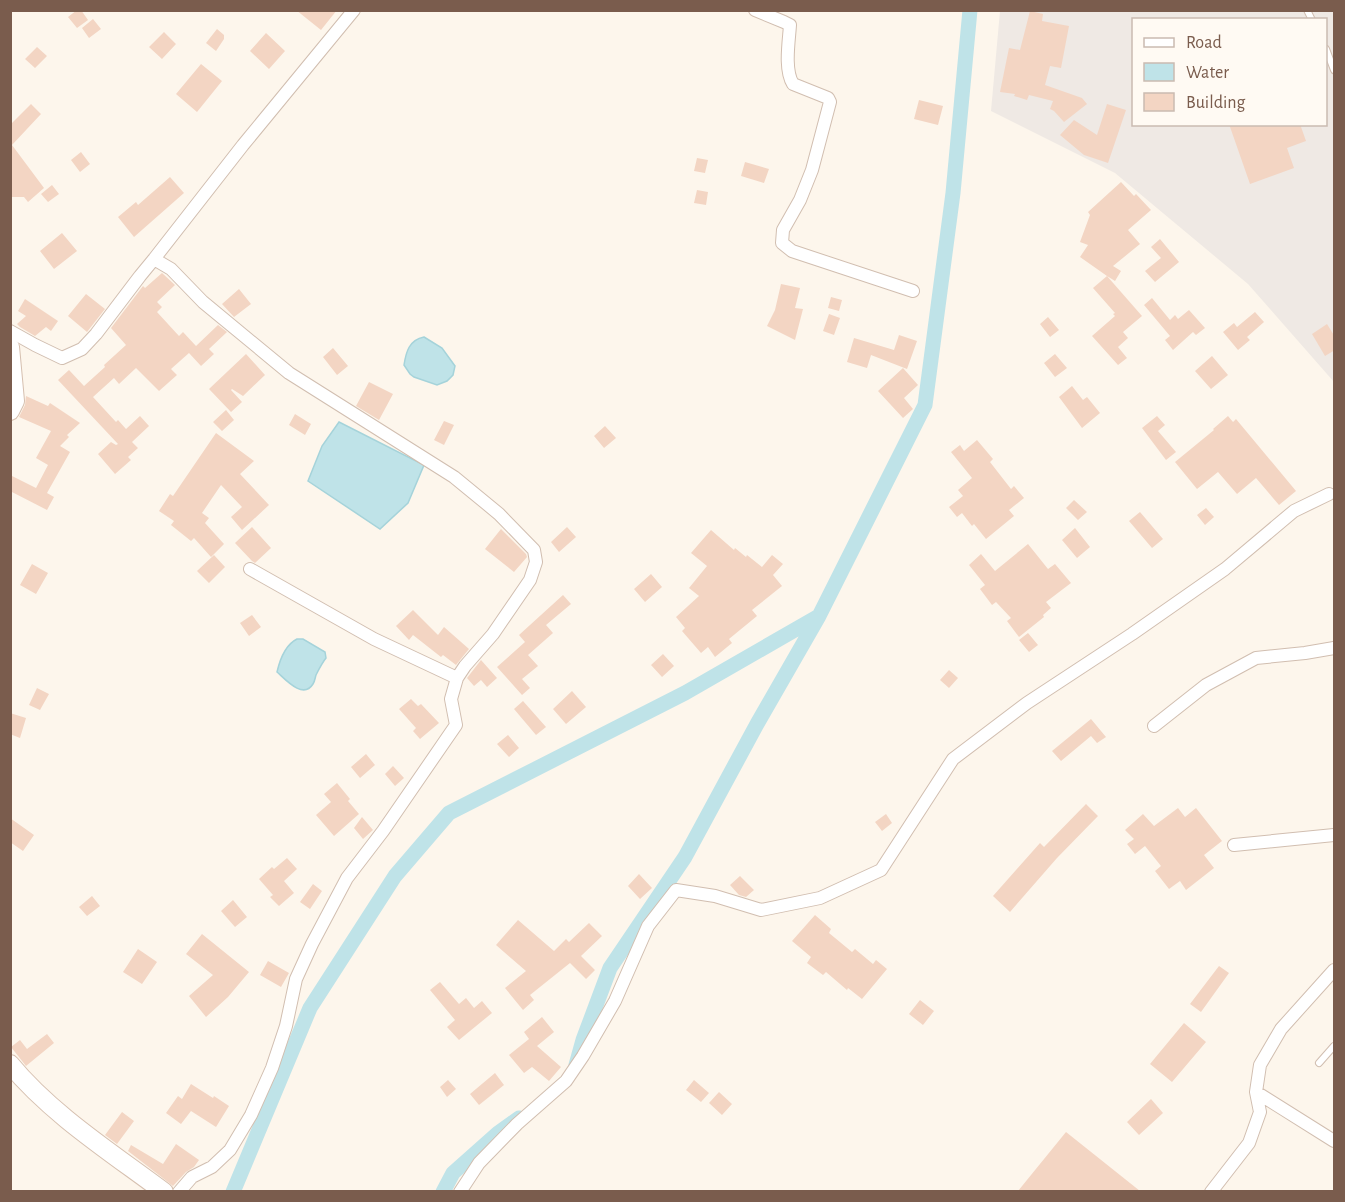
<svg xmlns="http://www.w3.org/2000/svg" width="1345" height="1202" font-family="'Alegreya Sans',sans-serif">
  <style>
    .industrial { fill: #efe9e4; fill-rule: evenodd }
    .water { fill: #bfe3e8; stroke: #a5d3da; stroke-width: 1.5 }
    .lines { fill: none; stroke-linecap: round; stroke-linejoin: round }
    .canal { stroke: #bfe3e8; stroke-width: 15 }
    .building { fill: #f3d5c3 }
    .service-casing { stroke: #d1beb0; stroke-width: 8 }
    .minor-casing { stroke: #d1beb0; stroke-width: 14 }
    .secondary-casing { stroke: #d6c0b0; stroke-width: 20 }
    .service { stroke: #fff; stroke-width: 6 }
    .minor { stroke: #fff; stroke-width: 12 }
    .secondary { stroke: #fff; stroke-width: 18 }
  </style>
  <rect width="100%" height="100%" fill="#fdf6ec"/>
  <path class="industrial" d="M1000,11H1334V382L1248,284L1115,173L991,111ZM1134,20H1326V124H1134Z"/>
  <path class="water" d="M424,337L442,348L455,366L453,375L447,381L437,385L414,377L410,374L404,365C406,352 409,340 424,337Z
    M339,422L424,465L408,503L380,529L308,481L322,446Z
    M297,639H303L325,652L326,658C322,663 319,669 316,675C315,678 315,681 313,684C303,700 285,679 277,672C280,659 285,645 297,639Z"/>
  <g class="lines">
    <path class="canal" d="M576,1065L583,1040L610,968L685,857L757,724L819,616
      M233,1192L310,1008L395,876L449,813L685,693L819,616L925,405L953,193L970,10
      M443,1192L453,1173L498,1133L519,1118"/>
  </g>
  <path class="building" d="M77,10H81L88,20L77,28L68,17Z
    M296,10H337L321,30Z
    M1030,11L1043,14L1042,21L1069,26L1061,68L1050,66L1045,85L1082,98L1087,104L1064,122L1054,111L1050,109L1053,101L1029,95L1027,100L1014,96L1015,94L1000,92L1009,48L1020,50Z
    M93,19L101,29L89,38L82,28Z
    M217,29L224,35V39L216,51L206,43Z
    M164,32L176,44L162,59L149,47Z
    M266,33L285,51L269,69L250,51Z
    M37,47L47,56L35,68L25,59Z
    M201,64L222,81L197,112L176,94Z
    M919,100L943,106L938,125L914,119Z
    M31,104L41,114L12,145L44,188L28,202L24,197H10V125Z
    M1107,104L1126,110L1108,163L1084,155L1060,135L1074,120L1097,135Z
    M1229,124H1300L1306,141L1287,148L1294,168L1250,184Z
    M81,152L90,164L80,172L71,160Z
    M697,158L708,160L705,173L694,171Z
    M745,162L769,169L764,183L741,176Z
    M170,177L184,193L134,237L118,217L136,202L138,205Z
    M1121,182L1134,196L1136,194L1151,210L1128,230L1140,244L1113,266L1121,271L1115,281L1107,276L1142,316L1123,332L1128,338L1118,347L1127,358L1118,365L1092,336L1115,316L1113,314L1115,313L1093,288L1107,276L1080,257L1088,245L1080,242L1090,215L1088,212Z
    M52,185L59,194L48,202L41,194Z
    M697,190L708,192L706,205L694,203Z
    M62,233L77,251L54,269L40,251Z
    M1160,239L1179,262L1155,282L1145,271L1161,258L1151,247Z
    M162,273L175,285L157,302L162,307L157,312L179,336L183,332L196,346L218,325L227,332L209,349L214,354L201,366L189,353L171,369L177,375L159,391L136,368L119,384L114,378L93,397L116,422L118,420L126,429L140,416L149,426L132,442L138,448L128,457L131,460L115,474L98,454L111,442L116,445L118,444L58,380L69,370L84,386L105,367L104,365L126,345L111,328L143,286L145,288Z
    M781,284L800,288L795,308L803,309L795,340L767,326L775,310Z
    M239,289L251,304L234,317L222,304Z
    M86,294L105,309L87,332L68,316Z
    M831,297L842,300L839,311L828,308Z
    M1152,298L1170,320L1175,315L1178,319L1189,310L1205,328L1196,335L1193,332L1173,350L1165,340L1170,336L1144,305Z
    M25,299L58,321L51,331L46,327L35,336L20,327L17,324L26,316L18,311Z
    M1255,312L1264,322L1247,337L1250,340L1238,350L1223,332L1234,323L1237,327Z
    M829,314L840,318L834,335L823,331Z
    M1048,317L1059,330L1050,337L1040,324Z
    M1327,324L1335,337V350L1325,356L1312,334Z
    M899,335L917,341L907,369L871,355L867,368L847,362L854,338L894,350Z
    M333,348L348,366L337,375L323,357Z
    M246,354L265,375L243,396L232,389L231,390L242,402L231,412L209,389Z
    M1055,354L1067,368L1055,377L1044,363Z
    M1212,356L1228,375L1211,389L1195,371Z
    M903,368L918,385L904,398L913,409L903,418L878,391Z
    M369,382L393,394L379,420L356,406Z
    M1072,386L1083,400L1087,397L1100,413L1082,428L1059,397Z
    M26,396L48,406L50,403L80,423L67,435L69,437L60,446L70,452L47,493L54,497L47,510L10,491V475L36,488L48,465L36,458L51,431L19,417L25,405Z
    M226,410L234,420L222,431L213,422Z
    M295,414L311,424L305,435L289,425Z
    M1157,416L1165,425L1158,431L1176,452L1166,460L1142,428Z
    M1228,416L1233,422L1236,419L1296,491L1279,505L1256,478L1237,494L1218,472L1197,489L1175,462L1214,430L1213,429Z
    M444,421L454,425L444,445L434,440Z
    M605,426L616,438L604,448L594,436Z
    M216,433L254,461L240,474L269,505L242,530L231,517L242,507L221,485L202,513L209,518L205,523L224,544L211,557L194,538L191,541L171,525L174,521L159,511L170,494L173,496Z
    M977,440L993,459L990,462L1011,489L1014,486L1024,498L1009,510L1014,516L986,539L974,524L972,526L962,513L957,517L949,507L963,496L958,490L972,478L951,452L960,445L964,451Z
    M1074,500L1087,512L1078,520L1066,508Z
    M1206,508L1214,517L1205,525L1197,515Z
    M1140,512L1163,539L1152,548L1129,521Z
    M252,527L271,548L255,563L252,561L235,543Z
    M567,527L576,537L559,552L551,542Z
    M1075,528L1090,547L1077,558L1062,540Z
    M501,529L526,554L527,557L514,572L485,549Z
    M711,530L734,550L735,548L746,557L747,555L762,567L772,555L783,564L773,575L782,586L752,610L757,616L729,639L732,643L715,657L708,647L701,653L682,631L685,628L676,617L699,596L689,588L707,566L691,553Z
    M1028,544L1048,569L1055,564L1071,583L1046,602L1051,608L1043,615L1044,617L1019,637L1007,621L1011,618L996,602L992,605L980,589L985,585L969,565L981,554L995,571Z
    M214,555L225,567L209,583L197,571Z
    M32,564L48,573L36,594L20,585Z
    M651,574L662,587L645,602L634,589Z
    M563,595L571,604L546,625L553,633L528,655L538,666L522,679L530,688L522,695L497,667L525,642L519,635Z
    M413,610L438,635L444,627L469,649L456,665L443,655L441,657L413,635L409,640L396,626Z
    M252,615L261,627L249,636L240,623Z
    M1028,633L1038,645L1029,652L1019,640Z
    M663,654L674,666L662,677L651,665Z
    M481,660L497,678L487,687L481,680L474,686L467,678Z
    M949,670L958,678L949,688L940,680Z
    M37,688L49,694L40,710L29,705Z
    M572,691L586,707L566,724L553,709Z
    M411,699L418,706L421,704L439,723L420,739L413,731L416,728L399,709Z
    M523,701L546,727L536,735L514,709Z
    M10,713L26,718L20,738L10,734Z
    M1091,719L1106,737L1097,743L1091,736L1061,761L1052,751Z
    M508,735L519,748L509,757L497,744Z
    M366,754L375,765L360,778L351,767Z
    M393,766L404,778L395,786L385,774Z
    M337,783L350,799L348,801L359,814L334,836L316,815L331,802L324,794Z
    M1086,804L1098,816L1057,858L1010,912L993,896L1040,843L1044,847Z
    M1178,808L1185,817L1196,808L1222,841L1204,855L1214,868L1186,890L1180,881L1169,889L1155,871L1161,866L1145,846L1135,854L1127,844L1134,839L1125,830L1143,814L1154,826Z
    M886,814L892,823L882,831L875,822Z
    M362,817L373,830L363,839L354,828Z
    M10,818L34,835L23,851L10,842Z
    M287,858L297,869L284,881L294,893L279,906L270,897L273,895L259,879L272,867L274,869Z
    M639,874L652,888L640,899L628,886Z
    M740,876L754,890L746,897L739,895L730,885Z
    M313,884L322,891L310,909L300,902Z
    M92,896L100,906L87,916L79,907Z
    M233,900L247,917L235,927L221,911Z
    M815,915L831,929L829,933L852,952L855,949L873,964L876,960L887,969L862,999L848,988L847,990L826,972L823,975L807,963L811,957L792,941Z
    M518,920L554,951L566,939L569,942L589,923L602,936L581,956L595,970L586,979L570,963L530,995L534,1000L523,1010L505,988L526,971L496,945Z
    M202,934L249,972L228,997L206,1017L189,996L213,975L186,954Z
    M138,949L157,962L142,984L123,972Z
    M268,961L289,973L281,987L260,975Z
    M1219,966L1229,973L1201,1012L1190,1004Z
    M440,982L459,1004L466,998L474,1008L482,1001L492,1013L459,1040L447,1027L455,1020L430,990Z
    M920,1000L934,1011L923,1025L909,1014Z
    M542,1017L554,1032L537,1046L561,1067L549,1081L532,1067L524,1073L509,1055L529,1039L524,1032Z
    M1184,1023L1206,1042L1172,1082L1150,1064Z
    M47,1034L54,1043L26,1066L11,1047L20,1040L27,1049Z
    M495,1073L504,1085L479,1105L470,1094Z
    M448,1080L456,1089L447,1097L440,1087Z
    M694,1080L709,1093L701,1102L686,1090Z
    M191,1084L213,1098L214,1096L229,1106L216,1127L191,1111L181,1124L166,1113L178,1096L182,1099Z
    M719,1092L732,1104L722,1115L709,1103Z
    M1151,1099L1163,1113L1139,1135L1127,1122Z
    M122,1112L134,1121L117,1144L105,1135Z
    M1066,1132L1140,1191H1018Z
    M176,1144L199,1160L194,1167L186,1172L173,1186L128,1151L131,1145L163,1164Z"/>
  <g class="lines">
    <g class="service-casing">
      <path id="service" d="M1307,10L1312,20
        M1326,49L1334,70
        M1319,1063L1334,1046"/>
    </g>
    <g class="minor-casing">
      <path id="minor" d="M755,10L784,22L790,25C789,41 784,70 793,84L828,98L830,102L812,170L800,200L783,230L782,243L792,251L913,291
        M154,259L171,269L203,302L289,373L454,477L499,514L534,550L536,562L530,580L493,634L465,666L457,678
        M10,331L35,345L62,358L82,349L96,334L140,276L154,259L243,145L354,10
        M1154,726L1206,685L1256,658L1305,653L1334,648
        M1234,845L1334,835
        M1256,1092L1334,1141
        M179,1192L192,1177L212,1167L230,1150L251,1115L272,1068L286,1026L296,979L312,944L347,878L383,831L456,725L451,699L457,678L374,639L250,569
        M460,1192L479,1163L517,1124L566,1081L583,1056L615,1001L648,926L676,890L715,896L761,910L820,898L881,870L953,759L1027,703L1132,634L1225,569L1294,511L1329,494
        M1211,1192L1249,1143L1260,1112L1256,1092L1260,1065L1281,1029L1334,970"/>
    </g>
    <g class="secondary-casing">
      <path id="secondary" d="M10,347L15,401L10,411
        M10,1064C51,1114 112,1153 164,1192"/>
    </g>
    <use href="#service" class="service"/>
    <use href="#minor" class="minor"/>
    <use href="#secondary" class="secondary"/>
  </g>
  <rect width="1345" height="1202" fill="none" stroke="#7a5c4d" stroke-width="24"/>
  <rect x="1132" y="18" width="195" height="108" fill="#fffaf3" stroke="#cabbb1" stroke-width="1.5"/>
  <rect x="1144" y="38" width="30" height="9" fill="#ffffff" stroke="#cabbb1" stroke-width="1.5"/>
  <text x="1186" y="48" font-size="18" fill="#7a5c4d">Road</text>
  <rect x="1144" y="63" width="30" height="18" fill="#bfe3e8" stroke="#cabbb1" stroke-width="1.5"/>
  <text x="1186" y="78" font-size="18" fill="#7a5c4d">Water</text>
  <rect x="1144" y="93" width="30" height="18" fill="#f3d5c3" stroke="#cabbb1" stroke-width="1.5"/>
  <text x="1186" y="108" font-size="18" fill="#7a5c4d">Building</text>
</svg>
